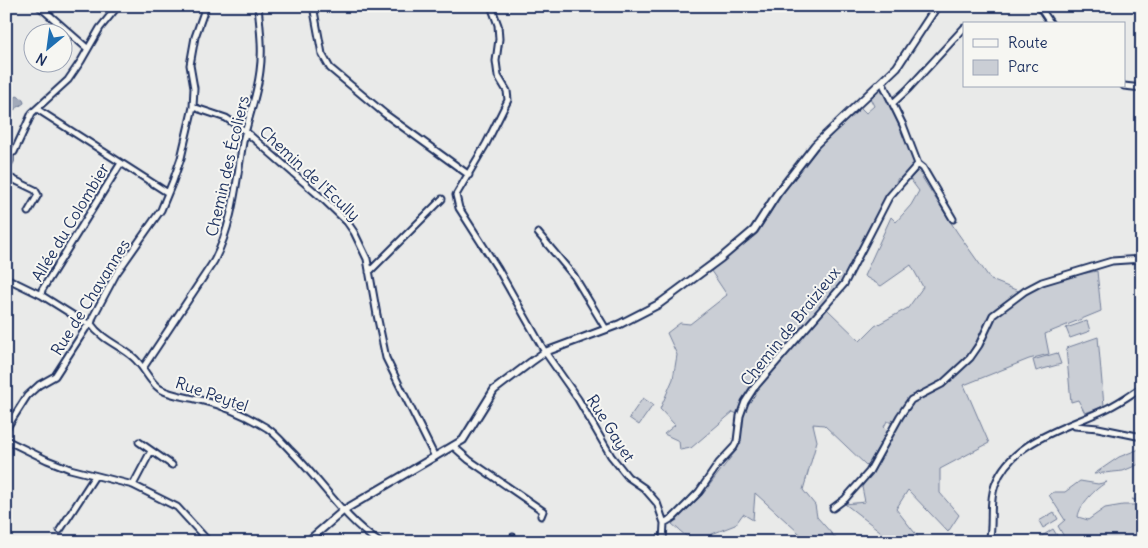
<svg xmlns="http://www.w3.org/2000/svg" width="1148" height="548" font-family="Delius,sans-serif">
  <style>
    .green { fill: #caced5; stroke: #727e9a }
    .water { fill: #a2aaba; stroke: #6c7995 }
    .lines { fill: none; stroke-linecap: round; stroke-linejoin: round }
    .minor-casing { stroke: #1b2f5e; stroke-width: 9 }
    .major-casing { stroke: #1b2f5e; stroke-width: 10 }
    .minor { stroke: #f6f6f2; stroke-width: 5 }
    .major { stroke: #f6f6f2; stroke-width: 6 }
    .labels { text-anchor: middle; stroke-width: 4; stroke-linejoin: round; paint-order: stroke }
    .street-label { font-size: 16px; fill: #1b2f5e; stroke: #f6f6f2 }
  </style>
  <rect width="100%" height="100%" fill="#e9eae9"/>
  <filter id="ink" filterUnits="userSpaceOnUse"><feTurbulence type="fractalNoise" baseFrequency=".02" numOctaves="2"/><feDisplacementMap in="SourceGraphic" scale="10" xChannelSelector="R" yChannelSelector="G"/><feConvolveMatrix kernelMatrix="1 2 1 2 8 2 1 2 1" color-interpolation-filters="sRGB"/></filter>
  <g filter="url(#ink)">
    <path class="green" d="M882,87L916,164L901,180L898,178L896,181L897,184L885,197L843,279L753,386L739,415L733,412L691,448L680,450L679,441L664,434L675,425L660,409L673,379L677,355L667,333L680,323L690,324L727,295L711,271L757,234L781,196L821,145L861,108L866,113L874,106L870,98Z
      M918,171L957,232L991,280L1026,294C1038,280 1078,275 1097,271L1101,311L1045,334L1049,354L1029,359L964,385L989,443L940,469V493L959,515L948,532L908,490L896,509L922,542H888L880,531L845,504L865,502L862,487L882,456L895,430L915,401L947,385L972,359L981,343H975L967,356L941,381L908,398L892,423L887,421L884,427L888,431L867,466L824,425L813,424L817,441L803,490L815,505L817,517L839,542H809L755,493L753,520L743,514L735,525L712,534L703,542H693L672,524L702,495L738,448L743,416L748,401L756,389L827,309L860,341L875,326L908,308L923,287L911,265L881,286L864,276L891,217L896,222L911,205L919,191L910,179Z
      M1087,321L1090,331L1070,338L1066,328Z
      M1098,337L1104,406L1085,413L1078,400L1071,402L1066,348Z
      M1057,353L1061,364L1036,371L1033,360Z
      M643,398L653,405L639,425L629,418Z
      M1142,448V463L1123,471L1094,474L1119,457Z
      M1080,481L1098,484L1107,482C1096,488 1079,505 1078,517L1088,520L1105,508L1123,505H1141L1132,499L1142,501V542H1067L1058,526L1065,520L1049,495L1054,492H1065Z
      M1054,512L1058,519L1043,528L1039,521Z
      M1053,529L1061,542H1039L1042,536Z"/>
    <path class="water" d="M17,96L23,99L24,103L14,110H9L7,107V103Z"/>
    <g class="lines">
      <g class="minor-casing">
        <path id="minor" d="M39,6L88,49
          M491,6L498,25L499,39L496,61L498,76L507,91L508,100L486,144L456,195L459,208L498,269L545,352L578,399L611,456L628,477L644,488L657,503L664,523L663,542
          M1039,6L1051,24
          M314,11L322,54L330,68L385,114L469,175
          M1124,86L1142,88
          M893,103L908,89L964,28
          M193,107L226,118L245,131L323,199L347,222L354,232L367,259L377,315L386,358L435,457
          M37,109L168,193
          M6,154L14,152L32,113L68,80L81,61L100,28L118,6
          M918,164L923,168L953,219
          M6,169L10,161V154
          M6,176L35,190L38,195L28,212
          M538,233L574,276L606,329
          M369,272L442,199
          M6,278L41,295L84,322L91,324
          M41,295L42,290L121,163
          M91,324C102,340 119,345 133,357C144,366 148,381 160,389C172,396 187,397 200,400C223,405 247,416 267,428C276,434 284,444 292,452C320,480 346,521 379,542
          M143,368L214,261C233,224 236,183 243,142C248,118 257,96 260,71C263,50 260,28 258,6
          M1073,424L1075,426L1098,428L1142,437
          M6,429L27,396L39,385L55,376L86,328L91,324L93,317L116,274L161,210L173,181L181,158L193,107L194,88L190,65L195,37L206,6
          M6,440L47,460L70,469L133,485L177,507L209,542
          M139,442L172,465
          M453,446L469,460L543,511L541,516
          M133,485L151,451
          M833,508L845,499L869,472L900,416L911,400L942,384L970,358L979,345L993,315L1025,291L1042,282L1112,261L1142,259
          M664,523L674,517L699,492L719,463L734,447L737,441L740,416L745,402L754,388L844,284L889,197L918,164L903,125L882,82
          M60,530L95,476
          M509,542L513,537
          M989,542C994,523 988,503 995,485C1011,440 1067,428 1106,409C1119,403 1130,395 1142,387"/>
      </g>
      <g class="major-casing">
        <path id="major" d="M307,542L344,510L463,440L494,390L531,362L545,352L620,324L659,304L721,258L754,230L777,194L815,145L897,67L937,6"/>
      </g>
      <use href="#minor" class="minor"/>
      <use href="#major" class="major"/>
    </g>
  </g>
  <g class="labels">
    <g class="street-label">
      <text transform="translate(227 166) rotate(-77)" y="6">Chemin des Écoliers</text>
      <text transform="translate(310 173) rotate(43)" y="6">Chemin de l'Ecully</text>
      <text transform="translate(70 222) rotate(-59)" y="6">Allée du Colombier</text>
      <text transform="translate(90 297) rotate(-58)" y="6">Rue de Chavannes</text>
      <text transform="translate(790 326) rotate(-51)" y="6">Chemin de Braizieux</text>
      <text transform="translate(212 394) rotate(19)" y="6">Rue Peytel</text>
      <text transform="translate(611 428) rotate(58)" y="6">Rue Gayet</text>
    </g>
  </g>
  <rect width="1148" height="548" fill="none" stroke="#f6f6f2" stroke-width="25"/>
  <rect x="12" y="12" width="1123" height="523" fill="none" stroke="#1b2f5e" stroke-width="2" filter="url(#ink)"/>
  <rect x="963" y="22" width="162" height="65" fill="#f6f6f2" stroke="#9ea6b7"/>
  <rect x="973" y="39" width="25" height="8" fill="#f6f6f2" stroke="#9ea6b7"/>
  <text x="1008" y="48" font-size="15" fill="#1b2f5e">Route</text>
  <rect x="973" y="60" width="25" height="15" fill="#caced5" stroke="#9ea6b7"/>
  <text x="1008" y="72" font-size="15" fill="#1b2f5e">Parc</text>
  <g transform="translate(48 48) rotate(209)"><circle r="24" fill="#f6f6f2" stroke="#9ea6b7"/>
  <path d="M0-4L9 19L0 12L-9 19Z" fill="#1f6fb2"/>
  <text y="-8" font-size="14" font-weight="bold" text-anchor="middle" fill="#1b2f5e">N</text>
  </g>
</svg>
